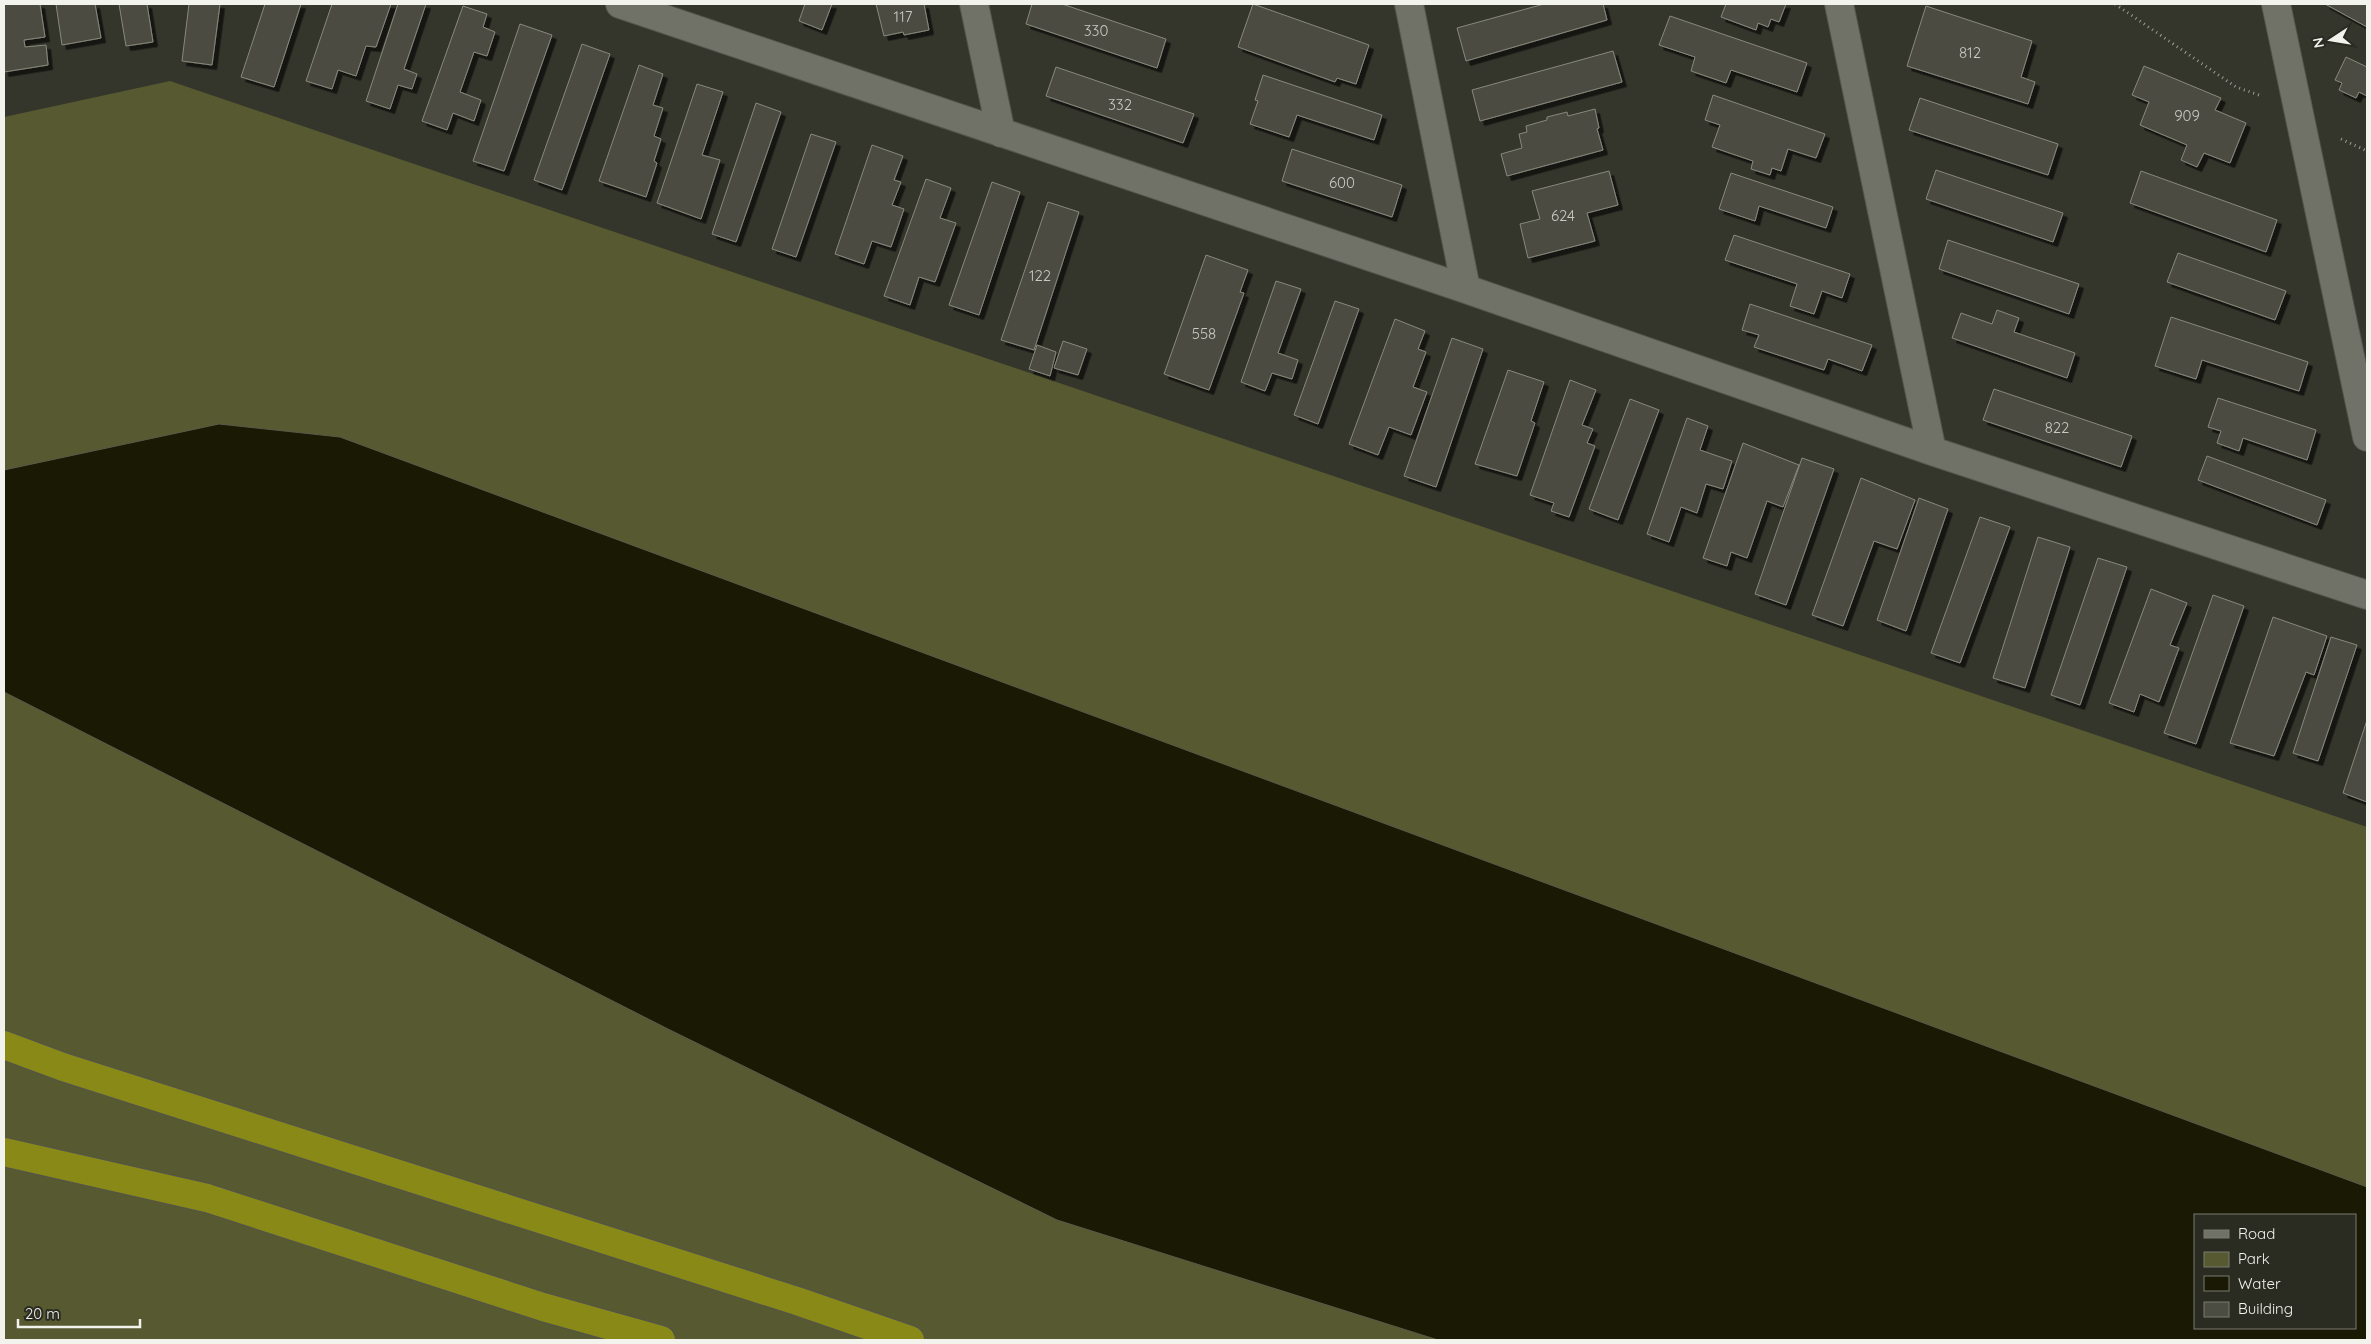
<svg xmlns="http://www.w3.org/2000/svg" width="2371" height="1344" font-family="Quicksand,sans-serif">
  <style>
    .green { fill: #575931; fill-rule: evenodd }
    .water { fill: #191904; stroke: #5a5a4a; fill-rule: evenodd }
    .building { fill: #4b4c42; stroke: #88887d; filter: url(#shadow) }
    .lines { fill: none; stroke-linecap: round; stroke-linejoin: round }
    .minor-casing { stroke: #54544c; stroke-width: 30 }
    .highway-casing { stroke: #54544c; stroke-width: 30 }
    .path { stroke: #9c9d95; stroke-width: 3; stroke-dasharray: 1 4; stroke-linecap: butt }
    .minor { stroke: #717267; stroke-width: 28 }
    .highway { stroke: #888917; stroke-width: 28 }
    .labels { text-anchor: middle; stroke-width: 4; stroke-linejoin: round; paint-order: stroke }
    .number-label { font-size: 15px; fill: #c8c9c2 }
  </style>
  <defs>
    <filter id="shadow"><feDropShadow dx="4.5" dy="4.5" stdDeviation="0" flood-color="#0009"/></filter>
  </defs>
  <rect width="100%" height="100%" fill="#34352b"/>
  <path class="green" d="M170,81L2367,827V1340H4V117ZM2195,1215H2355V1328H2195Z"/>
  <path class="water" d="M219,424L340,437L2367,1187V1340H1438L1057,1220L668,1029L4,692V470ZM2195,1215H2355V1328H2195Z"/>
  <path class="building" d="M4,4H40L45,37L24,40L25,47L46,45L48,65L4,72Z
    M56,4H95L101,38L62,45Z
    M119,4H147L153,42L126,46Z
    M189,4H220L212,65L182,61Z
    M265,4H301L274,87L241,77Z
    M332,4H391L376,47L366,46L356,76L338,70L332,89L306,81Z
    M398,4H426L404,69L417,74L412,89L398,85L390,109L366,101Z
    M805,4H832L822,30L799,21Z
    M876,4H924L929,30L904,35L903,32L884,36Z
    M1032,4H1062L1166,39L1157,68L1026,24Z
    M1253,4L1369,45L1356,84L1337,78L1335,82L1238,47Z
    M1544,4H1603L1607,20L1466,61L1457,28Z
    M1726,4H1786L1779,22L1771,19L1768,27L1758,23L1756,30L1721,17Z
    M2325,4H2367V27Z
    M463,6L487,14L483,27L495,32L487,56L474,52L460,92L481,100L474,121L453,113L447,130L422,121Z
    M1926,6L2032,41L2021,77L2035,82L2028,104L1907,66Z
    M1670,16L1807,63L1797,92L1731,70L1726,83L1691,71L1695,57L1659,45Z
    M520,24L552,35L504,171L473,161Z
    M582,44L610,54L562,190L534,180Z
    M1613,51L1622,82L1480,121L1472,90Z
    M2346,57L2367,67V96L2359,92L2356,98L2339,90L2342,83L2335,80Z
    M639,65L663,74L653,105L663,108L654,136L661,139L654,161L657,163L646,197L599,181Z
    M2144,66L2221,98L2215,110L2246,123L2230,163L2204,153L2197,167L2181,160L2187,145L2140,125L2149,102L2132,95Z
    M1056,67L1194,114L1183,143L1046,96Z
    M1263,75L1382,115L1374,140L1297,115L1289,137L1250,124L1258,101L1255,100Z
    M697,84L723,92L702,155L720,160L701,219L657,203Z
    M1713,95L1825,134L1816,158L1788,149L1781,171L1772,168L1770,175L1751,169L1753,161L1712,147L1720,125L1705,120Z
    M1920,98L2058,144L2048,175L1909,130Z
    M756,103L781,112L736,242L712,234Z
    M1595,109L1599,128L1597,129L1603,150L1507,176L1501,154L1522,148L1519,134L1527,132L1526,126L1547,120V117L1567,112L1568,116Z
    M811,134L836,142L796,257L772,249Z
    M872,145L903,156L894,180L901,182L892,205L904,209L891,247L872,241L864,264L835,254Z
    M1292,149L1402,185L1392,217L1282,181Z
    M1936,170L2063,213L2053,242L1926,199Z
    M1609,171L1618,205L1587,213L1595,241L1528,258L1520,224L1540,219L1532,191Z
    M2141,171L2277,220L2266,252L2130,203Z
    M1731,173L1833,207L1826,228L1759,206L1755,221L1719,209Z
    M926,179L951,188L940,218L956,223L935,282L919,277L910,305L884,296Z
    M992,182L1020,192L979,315L949,305Z
    M1048,202L1079,212L1034,350L1001,340Z
    M1734,235L1850,274L1842,298L1822,291L1814,314L1790,306L1797,284L1725,260Z
    M1948,240L2079,284L2069,314L1939,269Z
    M2178,253L2286,291L2275,320L2167,282Z
    M1206,255L1248,270L1240,292L1244,293L1209,390L1164,374Z
    M1276,281L1301,289L1278,353L1298,360L1292,379L1272,373L1265,391L1241,382Z
    M1335,301L1359,309L1318,424L1294,415Z
    M1750,304L1872,345L1862,371L1828,359L1824,370L1754,347L1759,335L1742,330Z
    M1997,310L2019,318L2014,332L2075,353L2067,378L1952,338L1961,313L1992,324Z
    M2171,317L2308,362L2299,391L2202,360L2196,379L2155,366Z
    M1395,319L1425,331L1418,349L1426,352L1413,387L1427,392L1411,435L1389,427L1378,455L1349,444Z
    M1452,338L1483,349L1436,487L1404,476Z
    M1063,341L1087,349L1078,375L1054,368Z
    M1037,345L1056,352L1050,376L1029,369Z
    M1508,370L1544,382L1531,421L1535,423L1517,476L1475,464Z
    M1570,380L1596,390L1582,425L1593,429L1587,443L1595,446L1569,517L1551,511L1554,503L1530,495Z
    M1994,389L2132,436L2121,467L1983,420Z
    M2218,398L2316,430L2307,460L2243,438L2239,451L2217,443L2221,431L2208,427Z
    M1630,399L1659,410L1618,520L1589,509Z
    M1687,418L1708,426L1700,450L1732,461L1723,489L1706,484L1697,513L1681,507L1669,542L1647,534Z
    M1743,443L1799,465L1783,507L1767,501L1747,558L1731,552L1727,566L1703,558Z
    M2207,456L2326,500L2317,525L2198,480Z
    M1802,458L1834,469L1786,605L1755,594Z
    M1861,478L1915,500L1897,549L1874,541L1843,626L1812,615Z
    M1919,498L1948,509L1906,631L1877,620Z
    M1980,517L2010,527L1960,663L1931,653Z
    M2038,537L2070,547L2025,688L1993,678Z
    M2098,558L2127,567L2080,705L2051,695Z
    M2151,589L2187,603L2170,645L2179,648L2159,702L2140,694L2134,712L2109,703Z
    M2213,595L2244,606L2196,744L2164,733Z
    M2273,617L2327,636L2314,675L2306,672L2274,756L2230,743Z
    M2331,637L2357,645L2318,761L2293,753Z
    M2367,720V802L2343,793Z"/>
  <g class="lines">
    <g class="minor-casing">
      <path id="minor" d="M620,4L1466,289L1932,451L2367,595
        M974,4L1001,133
        M1409,4L1466,289
        M1839,4L1932,451
        M2276,4L2367,437"/>
    </g>
    <g class="highway-casing">
      <path id="highway" d="M4,1045L63,1067L797,1301L910,1340
        M4,1152L207,1198L543,1307L661,1340"/>
    </g>
    <path class="path" d="M2115,4L2236,87L2259,95
      M2341,139L2367,151"/>
    <use href="#minor" class="minor"/>
    <use href="#highway" class="highway"/>
  </g>
  <g class="labels">
    <g class="number-label">
      <text x="903" y="22">117</text>
      <text x="1096" y="36">330</text>
      <text x="1970" y="58">812</text>
      <text x="1120" y="110">332</text>
      <text x="2187" y="121">909</text>
      <text x="1342" y="188">600</text>
      <text x="1563" y="221">624</text>
      <text x="1040" y="281">122</text>
      <text x="1204" y="339">558</text>
      <text x="2057" y="433">822</text>
    </g>
  </g>
  <rect width="2371" height="1344" fill="none" stroke="#f2f3ed" stroke-width="10"/>
  <rect x="2194" y="1214" width="162" height="115" fill="#2a2b21" stroke="#7a7b73"/>
  <rect x="2204" y="1230" width="25" height="8" fill="#717267" stroke="#7a7b73"/>
  <text x="2238" y="1239" font-size="15" fill="#f2f3ed">Road</text>
  <rect x="2204" y="1252" width="25" height="15" fill="#575931" stroke="#7a7b73"/>
  <text x="2238" y="1264" font-size="15" fill="#f2f3ed">Park</text>
  <rect x="2204" y="1276" width="25" height="15" fill="#191904" stroke="#7a7b73"/>
  <text x="2238" y="1289" font-size="15" fill="#f2f3ed">Water</text>
  <rect x="2204" y="1302" width="25" height="15" fill="#4b4c42" stroke="#7a7b73"/>
  <text x="2238" y="1314" font-size="15" fill="#f2f3ed">Building</text>
  <g transform="translate(2331 40) rotate(258)" stroke="#2a2b21" stroke-width="4" paint-order="stroke">
  <path d="M0-4L9 19L0 12L-9 19Z" fill="#f2f3ed"/>
  <text y="-8" font-size="14" font-weight="bold" text-anchor="middle" fill="#f2f3ed">N</text>
  </g>
  <path d="M18 1319v8h122v-8" fill="none" stroke="#f2f3ed" stroke-width="2.5"/>
  <text x="25" y="1319" font-size="15" fill="#f2f3ed" stroke="#2a2b21" stroke-width="4" paint-order="stroke">20 m</text>
</svg>
